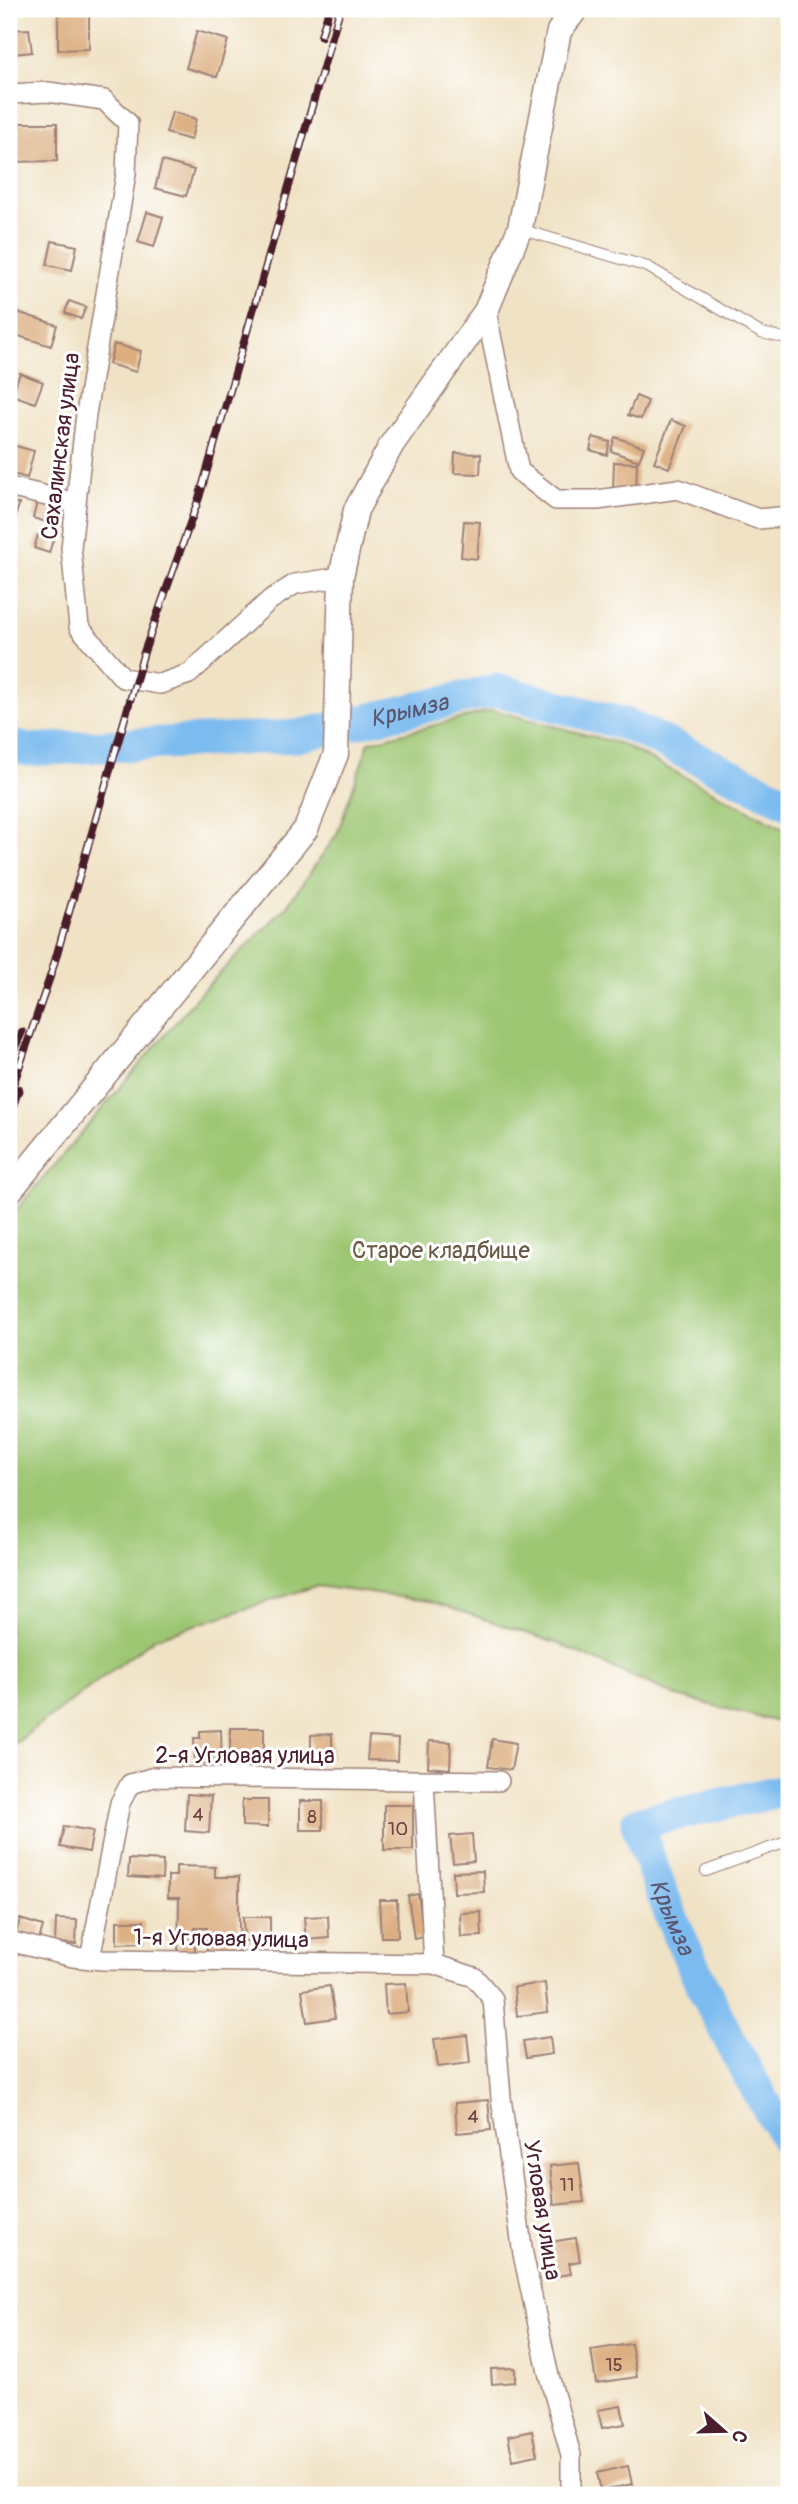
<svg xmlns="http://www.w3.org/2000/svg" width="798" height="2504" font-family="Pangolin,sans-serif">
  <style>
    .green { fill: #9dc672; stroke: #74724e; stroke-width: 2 }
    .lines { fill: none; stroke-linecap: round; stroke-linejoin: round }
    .river { stroke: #7bbbef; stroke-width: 33 }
    .building { fill: #dcae80 }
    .service-casing { stroke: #9d8078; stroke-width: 12 }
    .minor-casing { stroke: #9d8078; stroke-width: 22 }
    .tertiary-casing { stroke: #9d8078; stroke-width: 27 }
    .service { stroke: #fff; stroke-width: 10 }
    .minor { stroke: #fff; stroke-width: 19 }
    .tertiary { stroke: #fff; stroke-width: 24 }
    .rail-casing { stroke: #4a1f2b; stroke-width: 8 }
    .rail { stroke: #fff; stroke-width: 5; stroke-dasharray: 16; stroke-linecap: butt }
    .labels { text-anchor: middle; stroke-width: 6; stroke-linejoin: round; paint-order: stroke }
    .number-label { font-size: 19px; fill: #6e4340 }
    .street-label { font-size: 23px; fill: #4a1f2b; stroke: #fff }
    .park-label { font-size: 23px; fill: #675944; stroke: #fff }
    .water-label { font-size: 24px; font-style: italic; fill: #5b5670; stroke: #fff }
  </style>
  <rect width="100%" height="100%" fill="#fff"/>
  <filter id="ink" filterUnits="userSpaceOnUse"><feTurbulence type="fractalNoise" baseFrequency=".0143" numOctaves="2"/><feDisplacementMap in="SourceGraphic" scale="14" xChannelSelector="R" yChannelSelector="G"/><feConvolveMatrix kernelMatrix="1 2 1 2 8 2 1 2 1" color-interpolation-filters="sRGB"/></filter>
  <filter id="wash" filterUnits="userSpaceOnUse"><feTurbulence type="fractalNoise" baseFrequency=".00686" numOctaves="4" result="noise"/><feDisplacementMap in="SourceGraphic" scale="28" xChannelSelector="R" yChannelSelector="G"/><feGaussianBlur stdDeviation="1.57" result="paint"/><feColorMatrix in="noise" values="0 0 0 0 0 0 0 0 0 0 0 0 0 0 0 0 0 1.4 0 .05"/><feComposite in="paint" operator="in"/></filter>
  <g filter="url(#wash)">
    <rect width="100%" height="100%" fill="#f0e2c4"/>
    <path class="green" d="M493,710L621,744L789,831V1725L677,1696L559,1644L430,1601L316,1586L155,1638L9,1748V1218L202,991L286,907L337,834L369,742Z"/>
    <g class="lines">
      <g class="river">
        <path id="s1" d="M9,745L28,750L298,736L497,690L628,725L789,803"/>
        <path id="s2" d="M789,1789L637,1823C673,1935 727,2043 789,2143"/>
      </g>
    </g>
    <g id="blocks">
      <path class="building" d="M58,9H89V49L58,50Z
        M29,29L32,52L13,54L11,30Z
        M197,31L228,40L217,77L186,68Z
        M172,112L196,119L191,140L166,133Z
        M11,123H57V161L11,162Z
        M162,161L194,170L186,196L155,188Z
        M147,212L163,217L154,247L138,242Z
        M52,241L77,246L72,270L47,265Z
        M69,301L86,307L81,319L65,313Z
        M11,310L57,325L51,346L9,333Z
        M114,344L141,351L136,372L109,364Z
        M20,373L43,382L35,403L12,395Z
        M636,396L648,401L641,419L628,415Z
        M671,420L686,426L669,468L654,462Z
        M593,437L610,442L607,455L590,450Z
        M615,437L644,447L639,461L611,451Z
        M9,444L34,451L27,478L9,473Z
        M455,453L481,454L480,474L454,473Z
        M614,462L637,463L636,491L613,490Z
        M9,501L19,504L12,530L9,529Z
        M37,502L57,508L53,524L33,518Z
        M464,521L480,522L477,559L461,557Z
        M38,535L53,540L49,553L34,548Z
        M230,1728H264V1758H230Z
        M221,1730L222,1762L195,1764L194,1738H200V1731Z
        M332,1734V1758H311V1735Z
        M369,1737L398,1739L397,1761L367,1760Z
        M492,1739L516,1743L511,1770L488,1767Z
        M429,1741L451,1742L450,1769L428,1767Z
        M187,1794L211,1796L209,1833L185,1831Z
        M242,1800H268V1827L242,1826Z
        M300,1801H323V1830H300Z
        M384,1805H413V1850H384Z
        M64,1826L93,1831L89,1852L60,1847Z
        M472,1834L474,1861L453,1863L450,1836Z
        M129,1859L163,1861L162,1879L128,1877Z
        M176,1866L215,1867V1877H239V1955H207V1928H195V1955H178L179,1898H168V1876H176Z
        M483,1871L484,1892L454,1893L453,1872Z
        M418,1894L424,1937L414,1939L408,1896Z
        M379,1900H397L398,1937H381Z
        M481,1912L482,1936L461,1937L460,1913Z
        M328,1916L329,1938L306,1940L304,1917Z
        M243,1917H270V1940L244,1941Z
        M20,1919L43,1926L39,1940L16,1933Z
        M56,1919L77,1920L76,1944L55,1943Z
        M117,1921H144V1943L117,1944Z
        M406,1983L408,2012L386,2014L384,1984Z
        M545,1983L548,2012L517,2016L514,1987Z
        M330,1986L335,2018L307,2022L302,1990Z
        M467,2035L470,2063L438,2067L434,2039Z
        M550,2037L552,2054L526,2058L523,2041Z
        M488,2100L491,2130L457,2133L455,2103Z
        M579,2163L584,2202L554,2205L550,2166Z
        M576,2238L580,2261L569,2263L571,2274L548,2277L543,2243Z
        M631,2344L637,2377L596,2383L591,2350Z
        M515,2368V2382L492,2384L491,2369Z
        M621,2406L625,2424L602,2428L598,2410Z
        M532,2431L537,2455L513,2460L508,2436Z
        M628,2466L632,2484L601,2491L597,2473Z"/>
    </g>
  </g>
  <g filter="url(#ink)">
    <use href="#blocks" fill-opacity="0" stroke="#9d8078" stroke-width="2"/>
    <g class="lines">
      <g class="service-casing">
        <path id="service" d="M520,229L648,267L761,333L789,339
          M706,1871L789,1841"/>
      </g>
      <g class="minor-casing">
        <path id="minor" d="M9,94L48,92L104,100L128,123L126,174L86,414L71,548L79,627L123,678L160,684L189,674L270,600L295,584L341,577
          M486,311L519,471L556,500H597L678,489L758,519L789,516
          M9,487L76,503
          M424,1781L434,1964
          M9,1941L73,1957L102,1960L434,1964L474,1977L493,1999L501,2098L523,2254L548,2372L571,2455V2495
          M90,1959L120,1803L130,1784L154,1777L499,1781"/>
      </g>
      <g class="tertiary-casing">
        <path id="tertiary" d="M9,1192L306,829L336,754L341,577L356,510L392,444L486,311L520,228L559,31L576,9"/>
      </g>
      <use href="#service" class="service"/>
      <use href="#minor" class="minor"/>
      <use href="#tertiary" class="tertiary"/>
      <g class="rail-casing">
        <path id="rail" d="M321,36L329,9
          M9,1060L22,1032
          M9,1097L52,971L144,652L199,498L340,9
          M9,1117L19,1089"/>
      </g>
      <use href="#rail" class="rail"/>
    </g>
  </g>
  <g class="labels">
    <g class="number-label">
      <text x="198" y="1821">4</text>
      <text x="312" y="1823">8</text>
      <text x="398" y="1835">10</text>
      <text x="473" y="2123">4</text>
      <text x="567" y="2191">11</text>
      <text x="614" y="2371">15</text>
    </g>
    <g class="street-label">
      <text transform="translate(60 446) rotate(-83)" y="8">Сахалинская улица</text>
      <text x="245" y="1763">2-я Угловая улица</text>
      <text transform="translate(221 1938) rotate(1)" y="8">1-я Угловая улица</text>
      <text transform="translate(543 2210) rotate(81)" y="8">Угловая улица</text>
    </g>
    <g class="park-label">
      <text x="441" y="1258">Старое кладбище</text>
    </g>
    <g class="water-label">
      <text dy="8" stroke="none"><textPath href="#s1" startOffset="404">Крымза</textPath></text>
      <text dy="8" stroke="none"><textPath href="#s2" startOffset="256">Крымза</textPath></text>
    </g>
  </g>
  <rect width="798" height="2504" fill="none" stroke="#fff" stroke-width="35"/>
  <g transform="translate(724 2431) rotate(110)" stroke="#ffffff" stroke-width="5" paint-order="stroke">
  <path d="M0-5L12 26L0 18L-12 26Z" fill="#4a1f2b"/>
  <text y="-10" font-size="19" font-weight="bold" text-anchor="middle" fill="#4a1f2b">С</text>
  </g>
</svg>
